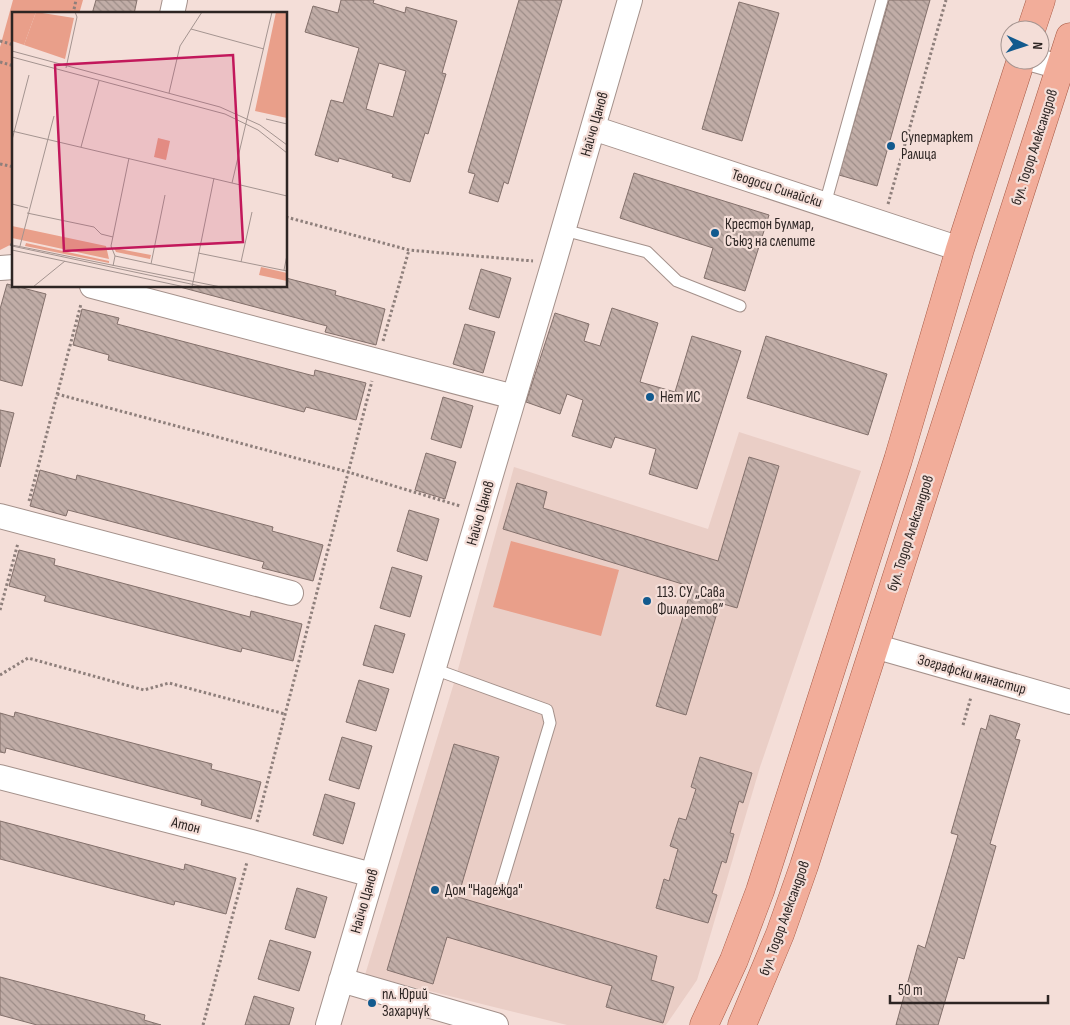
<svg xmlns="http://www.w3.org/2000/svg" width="1070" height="1025" font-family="'Sofia Sans Condensed',sans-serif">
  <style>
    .built { fill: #eacec6 }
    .green { fill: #e99f8a }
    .building { fill: url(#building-back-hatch); stroke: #83706b; fill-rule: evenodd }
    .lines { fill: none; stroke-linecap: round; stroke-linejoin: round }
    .lane-casing { stroke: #a4918b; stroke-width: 13 }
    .street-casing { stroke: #a4918b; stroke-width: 26 }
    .primary-casing { stroke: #a75a45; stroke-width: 29 }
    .path { stroke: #8e7f7b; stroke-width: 3; stroke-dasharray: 2.5 2.5; stroke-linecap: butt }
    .lane { stroke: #fff; stroke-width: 11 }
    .street { stroke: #fff; stroke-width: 24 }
    .primary { stroke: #f2ad9a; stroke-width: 28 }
    .poi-dot { fill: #125a8e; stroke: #f4ded8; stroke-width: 2 }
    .labels { text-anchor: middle; stroke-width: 4.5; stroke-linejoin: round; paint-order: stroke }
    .street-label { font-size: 15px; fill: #2d2523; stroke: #f4ded8 }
    .poi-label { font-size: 15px; fill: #2d2523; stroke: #f4ded8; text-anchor: start }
    .inset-road { fill: none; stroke: #a49490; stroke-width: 1 }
    .view { fill: #c2185b; fill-opacity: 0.15; stroke: #c2185b; stroke-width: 2.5 }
    .inset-edge { fill: none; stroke: #2d2523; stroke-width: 2.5 }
  </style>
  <defs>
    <pattern id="building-back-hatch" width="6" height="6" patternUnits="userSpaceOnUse" patternTransform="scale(1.25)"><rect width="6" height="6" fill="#c1ada7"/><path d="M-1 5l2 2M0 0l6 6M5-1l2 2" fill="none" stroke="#9d8d88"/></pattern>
  </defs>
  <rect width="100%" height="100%" fill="#f4ded8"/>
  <path class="built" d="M739,432L861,471L760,767L697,980L666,1025H567L365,975L457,673L514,467L708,529Z"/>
  <path class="green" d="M13,0H83L79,14H14V243L0,250V47Z
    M511,541L619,570L601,636L493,607Z"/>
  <path class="building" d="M96,0H137L134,14H92Z
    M341,0H374L373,3L405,13L406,7L457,21L442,73L446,74L428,134L425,133L410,182L392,177L393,174L339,158L338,162L315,155L331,100L343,103L359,48L305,32L313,6L338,13ZM379,63L406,71L393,117L366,109Z
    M519,0H562L508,184L504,182L498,202L469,193L475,174L468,172Z
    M889,0H930L877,186L839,175Z
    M739,2L779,13L742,141L702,129Z
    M634,173L769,215L745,291L704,278L713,248L620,218Z
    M481,269L511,278L499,318L469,309Z
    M286,278L336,291L335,295L385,309L376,345L325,332L327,326L176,286H286Z
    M7,284L46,294L22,386L0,380V309Z
    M612,308L658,323L640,382L675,392L692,336L741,351L697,489L649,474L656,449L615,437L611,448L572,436L583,400L567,394L560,414L526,402L555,313L589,324L584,341L600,346Z
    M82,309L119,318L117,324L314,376L315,370L366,383L356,420L306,407L304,412L108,360L109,355L73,345Z
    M465,324L495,332L483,373L453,364Z
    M766,336L887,374L868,435L747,398Z
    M443,397L473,406L461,448L431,439Z
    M0,410L14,413L0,467Z
    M426,453L456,462L445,499L415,490Z
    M749,457L779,466L737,608L720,603L686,715L656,706L692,587L503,529L517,483L547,492L543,508L718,561Z
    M40,470L76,480L77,475L273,527L272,531L323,545L313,581L262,568L264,562L68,510L66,516L30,506Z
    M409,510L439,519L427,561L397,551Z
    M19,550L55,559L54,565L250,617L251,611L302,624L293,661L242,648L241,652L44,601L46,596L9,586Z
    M392,567L422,576L410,617L380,608Z
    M375,625L405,634L393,673L363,665Z
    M359,680L389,689L376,731L346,722Z
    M15,712L212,764L211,769L261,782L251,819L201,805L202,800L6,748L5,753L0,752V713L14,717Z
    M990,715L1020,724L1015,739L1020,740L990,844L996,846L964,959L958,957L938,1025H896L918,945L925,948L958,835L951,833L981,728L986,730Z
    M342,737L372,746L359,789L329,780Z
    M454,744L499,757L458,897L657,956L651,980L674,987L663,1023L606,1007L612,986L447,937L433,984L387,970Z
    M700,757L752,773L743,803L739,801L730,833L734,834L726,863L722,861L712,893L717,895L708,923L656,908L664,879L669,881L678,849L670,846L679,818L686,820L696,789L691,787Z
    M325,794L355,803L343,844L313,835Z
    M0,821L184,870L185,864L236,878L226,914L175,901L174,905L0,859Z
    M297,888L327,897L315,938L285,929Z
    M270,940L311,952L299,991L258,979Z
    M0,977L145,1015L144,1020L161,1025H37L0,1015Z
    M254,996L294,1008L289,1025H245Z"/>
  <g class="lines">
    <g class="lane-casing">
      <path id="lane" d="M825,204L882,0
        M564,230L647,252L677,281L740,306
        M434,669L547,710L550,723L500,889"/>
    </g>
    <g class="street-casing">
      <path id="street" d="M172,14L175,0
        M1035,60L1070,70
        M593,128L960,249
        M0,268L14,267
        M92,286L514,397
        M0,516L291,593
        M874,646L1070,702
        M0,777L252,842L372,875
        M341,980L496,1025
        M328,1025L554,262L630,0"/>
    </g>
    <g class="primary-casing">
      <path id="primary" d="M1031,30L1041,0
        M704,1025L734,960L760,891L898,460L960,249L1021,60
        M742,1025L780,934L804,866L1070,37"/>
    </g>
    <path class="path" d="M73,14L76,0
      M0,41L14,45
      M0,62L14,66
      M0,164L14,167
      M888,204L946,0
      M286,217L409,250L533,261
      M11,246L14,237
      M383,341L409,250
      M57,394L348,472L460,506
      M29,501L81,304
      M0,610L18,543
      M0,675L28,658L144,690L169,683L285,714
      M963,725L971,697
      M257,822L372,381
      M203,1025L247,862"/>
    <use href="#lane" class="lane"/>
    <use href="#street" class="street"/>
    <use href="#primary" class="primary"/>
  </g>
  <g class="poi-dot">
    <circle cx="891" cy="146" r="5"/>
    <circle cx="715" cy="233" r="5"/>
    <circle cx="650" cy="397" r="5"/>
    <circle cx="647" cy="601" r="5"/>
    <circle cx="435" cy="890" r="5"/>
    <circle cx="372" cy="1003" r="5"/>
  </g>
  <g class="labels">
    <g class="street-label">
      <text transform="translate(594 124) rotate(-74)" y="5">Найчо Цанов</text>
      <text transform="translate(1034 147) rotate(-72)" y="5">бул. Тодор Александров</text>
      <text transform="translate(777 188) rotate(18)" y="5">Теодоси Синайски</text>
      <text transform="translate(480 513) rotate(-74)" y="5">Найчо Цанов</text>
      <text transform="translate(910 533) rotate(-72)" y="5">бул. Тодор Александров</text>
      <text transform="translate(972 674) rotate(16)" y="5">Зографски манастир</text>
      <text transform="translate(186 825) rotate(14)" y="5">Атон</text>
      <text transform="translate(364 901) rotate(-74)" y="5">Найчо Цанов</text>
      <text transform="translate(784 918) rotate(-70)" y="5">бул. Тодор Александров</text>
    </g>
    <g class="poi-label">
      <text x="901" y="142">Супермаркет<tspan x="901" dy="17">Ралица</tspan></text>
      <text x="725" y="229">Крестон Булмар,<tspan x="725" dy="17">Съюз на слепите</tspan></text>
      <text x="660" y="402">Нет ИС</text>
      <text x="657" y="597">113. СУ „Сава<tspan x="657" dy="17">Филаретов“</tspan></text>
      <text x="445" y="895">Дом "Надежда"</text>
      <text x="382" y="999">пл. Юрий<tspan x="382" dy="17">Захарчук</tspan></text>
    </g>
  </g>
  <g transform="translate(12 12)">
    <rect width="275" height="275" fill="#f4ded8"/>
    <path d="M0,0H24L12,33L0,29ZM264,0H275V106L243,99ZM146,126L158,129L154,148L142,145ZM0,214L94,234L97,247L0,226ZM14,231L97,249V251L13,234ZM102,236L139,243L138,247L104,240ZM249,255L275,261V269L247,263Z" fill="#e99f8a"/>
    <path d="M24,0L62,6L53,47L12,33Z" fill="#e99f8a"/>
    <path class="inset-road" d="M179,17L252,37M0,39L208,95L248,113L275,133M0,45L213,102L246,118L275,141M54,56L65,5L63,0M157,81L168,34L190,0M254,107L275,112M0,119L275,184M0,128L17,63M69,135L87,69M220,171L260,0M0,192L16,196M15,201L82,215L89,222L101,225M0,233L209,275M0,234L193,275M8,234L42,104M0,238L173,275M186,241L275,259M103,244L182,261M229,250L240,200M139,252L153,183M101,254L103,244L99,234L117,146M272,258L275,243M21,275L53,249M180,275L202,166"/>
    <path class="view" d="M221,43L231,230L52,239L43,53Z"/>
    <rect width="275" height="275" class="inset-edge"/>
  </g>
  <g transform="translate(1025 45) rotate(93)"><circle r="24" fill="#f4ded8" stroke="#a49490"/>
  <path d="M0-4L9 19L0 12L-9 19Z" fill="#125a8e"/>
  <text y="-8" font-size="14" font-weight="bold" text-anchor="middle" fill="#2d2523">N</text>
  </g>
  <path d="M890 995v8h158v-8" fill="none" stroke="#2d2523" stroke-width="2.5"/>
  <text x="898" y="995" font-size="15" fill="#2d2523" stroke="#f4ded8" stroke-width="4" paint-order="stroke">50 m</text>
</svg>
